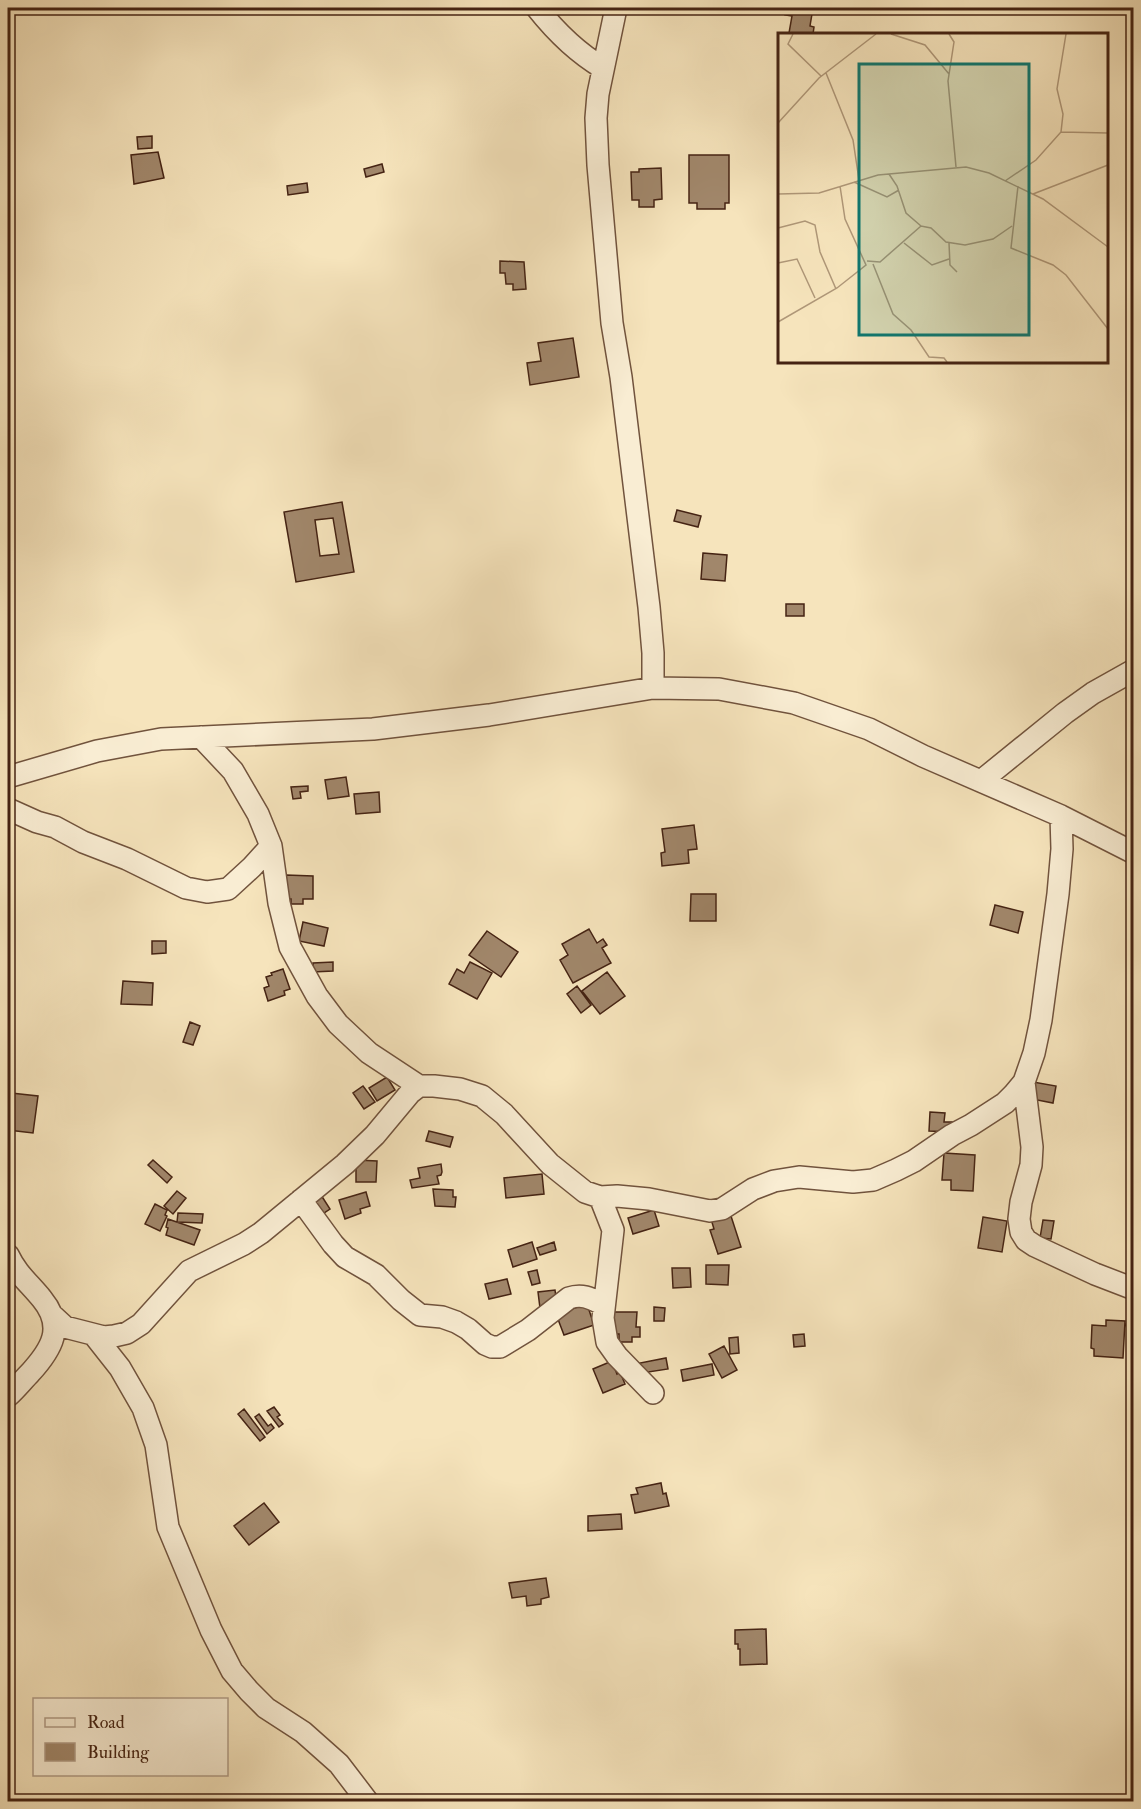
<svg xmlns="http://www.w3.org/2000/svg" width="1141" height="1809" font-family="'IM FELL Double Pica',serif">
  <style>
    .building { fill: #a1876b; stroke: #452313; stroke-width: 1.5; fill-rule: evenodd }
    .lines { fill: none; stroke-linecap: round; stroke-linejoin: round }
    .minor-casing { stroke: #71533d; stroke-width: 24 }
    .minor { stroke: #f9edd3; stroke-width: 21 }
    .inset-road { fill: none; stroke: #af9778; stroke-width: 1.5 }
    .view { fill: #0f766e; fill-opacity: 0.15; stroke: #0f766e; stroke-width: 3 }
    .inset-edge { fill: none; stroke: #452313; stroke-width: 3 }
  </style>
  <rect width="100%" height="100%" fill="#f6e4bc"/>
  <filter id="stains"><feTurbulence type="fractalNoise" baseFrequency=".00333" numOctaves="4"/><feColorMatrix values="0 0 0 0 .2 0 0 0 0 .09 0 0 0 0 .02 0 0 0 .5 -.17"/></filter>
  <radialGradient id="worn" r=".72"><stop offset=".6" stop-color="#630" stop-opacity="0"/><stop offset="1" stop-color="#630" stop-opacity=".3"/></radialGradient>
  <path class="building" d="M787,8H813L810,26L814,27L813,34L789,33L792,16L785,15Z
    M152,136V148L138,149L137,137Z
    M158,152L164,178L134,184L131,155Z
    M689,155H729V203H725V209H697V203H689Z
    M382,164L384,172L366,177L364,169Z
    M661,168L662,199L654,200V207H639V200H632L631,172H639V169Z
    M307,183L308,192L288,195L287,186Z
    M500,261L524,262L526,289L513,290V284H506L505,273H500Z
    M573,338L579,377L530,385L527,363L541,361L538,343Z
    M342,502L354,572L296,582L284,512ZM333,518L339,554L320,556L315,520Z
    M677,510L701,516L698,527L674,521Z
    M703,553L727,555L725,581L701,579Z
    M786,604H804V616H786Z
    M346,777L349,796L328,799L325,780Z
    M308,786V791L300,792L301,798L293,799L291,787Z
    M379,792L380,812L356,814L354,794Z
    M694,825L697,849L688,850L689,863L662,866L661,853L665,852L662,829Z
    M286,875L313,876V899H303V904H291V899H286Z
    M691,894H716V921H690Z
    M995,905L1023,912L1018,933L990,925Z
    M303,922L328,928L324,946L299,941Z
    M589,929L597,943L603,939L607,945L602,948L611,963L573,983L560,960L568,955L562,944Z
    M487,931L518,952L501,977L469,955Z
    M152,941H166V953L152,954Z
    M333,962V971L313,972V963Z
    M470,962L492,973L477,999L449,984L457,969L464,973Z
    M283,969L290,989L284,991L285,995L268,1001L264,988L269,986L266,977L272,975L271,973Z
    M607,972L625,996L600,1014L582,991Z
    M123,981L153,983L152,1005L121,1004Z
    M577,986L591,1005L581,1013L567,994Z
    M190,1022L200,1026L193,1045L183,1042Z
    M387,1077L395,1090L377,1101L369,1088Z
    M1033,1082L1056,1086L1053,1103L1032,1099Z
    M363,1086L375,1102L364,1109L353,1093Z
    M11,1093L38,1096L33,1133L8,1130Z
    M930,1112L945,1113L944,1122H952L951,1132L929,1131Z
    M429,1131L453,1137L450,1147L426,1141Z
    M944,1153L975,1155L973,1191L951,1190V1180H942Z
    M153,1160L172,1177L167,1183L148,1165Z
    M356,1160L377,1161L376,1182H356Z
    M441,1164L442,1172L441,1175L437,1176L439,1184L412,1188L410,1180L420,1178L418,1168Z
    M542,1174L544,1194L506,1198L504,1178Z
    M433,1189L453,1190V1197H456L455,1207L435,1206Z
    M177,1191L186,1198L173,1214L164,1206Z
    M366,1192L370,1206L360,1209L361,1213L345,1219L339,1200Z
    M321,1195L330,1209L318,1217L309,1203Z
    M155,1204L167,1210L165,1215L167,1216L160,1231L145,1224Z
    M654,1210L659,1226L633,1234L628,1218Z
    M178,1213L203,1214L202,1223L177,1222Z
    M730,1213L741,1247L718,1254L710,1230L714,1229L711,1219Z
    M983,1217L1007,1221L1002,1252L978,1248Z
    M168,1219L200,1230L194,1245L166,1235L168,1228L166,1227Z
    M1043,1220L1054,1221L1051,1239L1040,1238Z
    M532,1242L537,1259L513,1267L508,1250Z
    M554,1242L556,1250L540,1255L537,1248Z
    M706,1265H729L728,1285L706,1284Z
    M672,1268H690L691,1287L673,1288Z
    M537,1270L540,1283L532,1285L528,1272Z
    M507,1279L511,1294L489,1299L485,1284Z
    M555,1290L557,1305L540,1308L538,1292Z
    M587,1304L594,1325L564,1335L556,1314Z
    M654,1307L665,1308L664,1321H654Z
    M613,1312H637L636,1327H640V1337H632V1342H619V1334H613Z
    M1106,1320L1125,1321L1123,1358L1094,1356V1349L1091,1348L1092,1325L1106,1326Z
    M1134,1322V1349L1131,1350L1126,1324Z
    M804,1334L805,1346L794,1347L793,1335Z
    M738,1337L739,1353L730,1354L729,1338Z
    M724,1346L737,1370L722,1378L709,1354Z
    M666,1358L668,1369L642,1373L640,1363Z
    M612,1361L617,1374L620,1372L625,1384L603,1393L593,1369Z
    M712,1364L714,1375L683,1381L681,1370Z
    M274,1407L280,1415L277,1417L283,1424L279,1427L267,1411Z
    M244,1409L265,1437L260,1441L238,1414Z
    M259,1414L268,1426L271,1424L274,1428L267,1434L255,1417Z
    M661,1483L663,1494L666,1493L669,1506L635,1513L631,1495L638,1494L636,1488Z
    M264,1503L279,1522L249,1545L234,1526Z
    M621,1514L622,1529L588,1531V1516Z
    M546,1578L549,1597L541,1599V1604L527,1606L526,1596L512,1598L509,1583Z
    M766,1629L767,1664L740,1665V1649H738V1644H735V1630Z"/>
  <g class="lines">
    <g class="minor-casing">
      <path id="minor" d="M537,8C556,32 576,52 603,68
        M616,8L598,94L596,118L598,165L612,323L621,377L649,607L653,653V688
        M201,737L233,771L258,814L271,846L279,903L290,947L317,996L338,1024L369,1053L419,1086
        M8,777L97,751L161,739L373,729L489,715L653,688L719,689L794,703L869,729L923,756L1061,816L1134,853
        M981,781L1065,713L1093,693L1134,670
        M8,809L37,822L55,827L83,842L127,859L186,888L207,892L228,889L252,867L271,846
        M1061,816L1062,849L1058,894L1041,1020L1034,1053L1024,1082L1032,1147L1031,1165L1021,1202L1019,1219L1021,1232L1026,1240L1035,1246L1095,1274L1134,1289
        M600,1197L613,1230L603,1318L607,1342L617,1356L653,1393
        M301,1200L333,1244L345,1257L376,1275L401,1300L420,1315L442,1317L456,1322L468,1329L485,1344L492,1347H500L528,1330L569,1298C583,1293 592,1299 604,1305
        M8,1255C17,1274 29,1283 42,1299C65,1327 52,1349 30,1373C23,1380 16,1389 8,1396
        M52,1315L65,1327L104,1337L114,1336L127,1333L141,1324L189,1271L244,1244L261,1233L345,1164L375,1135L410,1093L419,1086H434L460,1089L482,1096L504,1114L550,1164L585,1192L600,1197L617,1196L649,1199L710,1211L722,1209L753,1189L774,1181L799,1177L853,1182L873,1180L896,1170L914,1161L952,1135L971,1125L1005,1103L1014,1094L1024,1082
        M94,1335L120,1368L143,1408L156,1445L168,1527L211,1630L232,1671L249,1691L266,1708L303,1732L339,1764L368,1802"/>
    </g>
    <use href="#minor" class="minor"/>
  </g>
  <g transform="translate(778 33)">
    <rect width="330" height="330" fill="#f6e4bc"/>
    <path class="inset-road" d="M15,1L10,11L43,43M113,1L147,12L171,41M171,1L176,9L170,48L178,134M48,40L75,107L81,147M0,90L41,45L98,1M283,99L330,100M111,141L119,153L128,180L143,193M227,148L258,127L283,99L285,81L279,56L288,1M76,149L109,164L121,157M240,153L233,215L275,232L288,242L330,296M0,161L41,160L100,142L188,134L211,140L265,166L330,214M255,161L330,132M0,195L27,188L37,192L42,219L58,256M126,210L154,232L171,226M171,210L172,232L179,239M89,228L102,229L143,193L153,195L168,209L187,212L215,206L234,193M0,230L19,226L37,265M95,231L115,281L133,297L151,324L166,325L169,329M0,289L59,255L88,232L67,186L62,153"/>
    <path class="view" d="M81,31H251V302H81Z"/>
    <rect width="330" height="330" class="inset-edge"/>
  </g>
  <rect width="1141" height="1809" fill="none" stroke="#f6e4bc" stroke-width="30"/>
  <rect x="9" y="9" width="1123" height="1791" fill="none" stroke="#452313" stroke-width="3"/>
  <rect x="15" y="15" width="1111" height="1779" fill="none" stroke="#452313" stroke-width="1.5"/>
  <rect x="33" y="1698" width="195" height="78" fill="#f9edd3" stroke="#b19c86" stroke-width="1.5"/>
  <rect x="45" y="1718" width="30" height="9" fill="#f9edd3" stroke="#b19c86" stroke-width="1.5"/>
  <text x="87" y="1728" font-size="18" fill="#452313">Road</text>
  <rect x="45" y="1743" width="30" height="18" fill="#a1876b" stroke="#b19c86" stroke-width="1.5"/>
  <text x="87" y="1758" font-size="18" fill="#452313">Building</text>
  <rect width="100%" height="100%" filter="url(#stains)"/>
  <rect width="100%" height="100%" fill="url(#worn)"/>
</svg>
